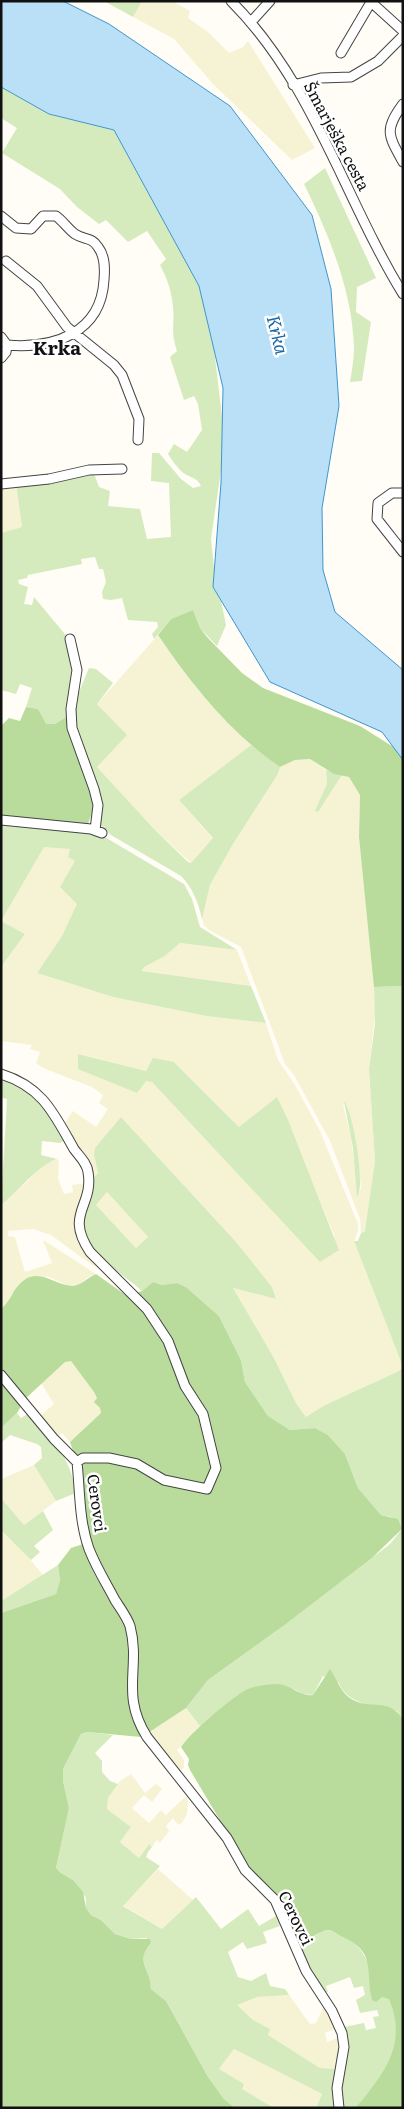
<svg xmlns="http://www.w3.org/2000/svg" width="404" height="2109" font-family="Literata,serif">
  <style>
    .farmland { fill: #f6f3d4; fill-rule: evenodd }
    .green { fill: #d5ebbd; fill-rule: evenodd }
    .forest { fill: #b9dc9c }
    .water { fill: #b9e0f7; stroke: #3f96cf }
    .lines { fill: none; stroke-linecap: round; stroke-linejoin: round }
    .minor-casing { stroke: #444; stroke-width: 11 }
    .minor { stroke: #fff; stroke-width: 9 }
    .labels { text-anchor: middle; stroke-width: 5; stroke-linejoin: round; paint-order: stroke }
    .street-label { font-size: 16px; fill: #111; stroke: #fff }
    .water-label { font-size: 18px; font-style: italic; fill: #1768a6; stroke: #fff }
    .quarter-label { font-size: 19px; font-weight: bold; fill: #111; stroke: #fff }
  </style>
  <rect width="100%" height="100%" fill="#fffdf5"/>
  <path class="farmland" d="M142,1H172L190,11L188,18L208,32L229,53L243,47L248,41L315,148L292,160L213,84L174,39L133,17Z
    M16,484L22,527L1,533V486Z
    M158,635L199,691L251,745L179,800L213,839L191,863L155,830L97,767L126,735L97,704Z
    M310,759L326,770L327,784L318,812L342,775L349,777L360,795L359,837L374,975L375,1015L369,1069L375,1161L369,1211L365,1231L361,1233L360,1219L330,1141L294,1075L285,1064L241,947L209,930L204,925L202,919L210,885L233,844L278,774L280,767L295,760ZM347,1104L358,1159L361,1188L358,1196L351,1137L343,1105Z
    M44,846L70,849L75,861L78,904L62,936L37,973L113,997L206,1016L266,1023L278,1060L295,1085L320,1131L358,1224V1231L354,1241L403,1367L399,1371L325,1405L307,1418L296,1403L274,1358L233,1288L276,1299L272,1287L237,1243L121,1117L94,1155L98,1173L91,1180L65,1123L73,1111L96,1127L108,1109L99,1103L103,1095L92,1087L43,1068L36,1063L40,1052L30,1049L32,1045L1,1041V967L25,934L1,921ZM79,1054L146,1071L174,1062L239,1127L277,1098L335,1237L232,1167L152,1082Z
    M180,943L237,950L251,986L142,971L144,967L165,956Z
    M57,1159L59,1162L58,1179L64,1194L73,1192L72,1185L86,1183L76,1217L105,1271L92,1265L51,1235L33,1229L8,1231V1236L15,1237L25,1272L52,1263L43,1241H45L96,1274L87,1278L79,1285L69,1286L47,1276L12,1294L7,1304L1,1309V1205L28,1181L40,1167Z
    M107,1192L148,1237L136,1248L96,1205Z
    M71,1360L94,1392L97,1398L95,1402L100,1408L101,1413L70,1442L62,1433L56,1437L39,1417L54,1404L41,1383L65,1362Z
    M34,1465L56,1501L24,1525L1,1498V1479Z
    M1,1530L24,1552L43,1575L1,1601Z
    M186,1708L200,1726L177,1750L184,1760V1768L180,1771L148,1733Z
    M131,1774L145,1793L156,1784L162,1789L152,1802L144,1795L132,1808L149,1823L161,1810L166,1815L186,1796L188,1801L187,1814L182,1823L178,1825L173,1818L166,1826L169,1831L160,1843L157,1840L152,1847L149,1844L139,1858L120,1842L131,1827L107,1809L108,1798L120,1781Z
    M158,1869L193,1900L162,1929L123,1905Z
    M289,1995L310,2024L316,2023L325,2004L337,2028L325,2033L327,2042L340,2037L338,2069L320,2068L268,2035L269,2029L253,2020L236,2005L257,1997Z
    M234,2049L322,2094L316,2108H274L242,2089L219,2069Z"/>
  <path class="green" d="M104,1H142L133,17Z
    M1,87L49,114L114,130L199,278L212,332L225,442L211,539L214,567L226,625L217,646L200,628L193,610L171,619L154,639L152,634L158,627L157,622L128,620L122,598L111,600L103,599L102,592L106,582L103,569H99L95,557L81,559L82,564L28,575L27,578L18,580L19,584L28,587L24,604L32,605L34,597L69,639L74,668L69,715L55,724H45L38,709L26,707L32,688L20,684L16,694L1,690V533L22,527L16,484L93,471L99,487L110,491L108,506L140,509L147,539L171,537L169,483L151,481L152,453H159L181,479L193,488L201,486C197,476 188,478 181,471C176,466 172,460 168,454L174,444L187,452L202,430L198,404L194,396L184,400L170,357L177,351C170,330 175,326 173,307C172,292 167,278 160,265L166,259L147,231L128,242L106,220L99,224L77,207L60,189L2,153L17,128L1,118Z
    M325,168L376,278L357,287L356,312L371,322L362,381L350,382C352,370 354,358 354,347C352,290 329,235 304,184Z
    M89,668L96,669L113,683L97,704L127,735L97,767L155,830L188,862L191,863L213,838L179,800L251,745L280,767L278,774L233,844L210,885L202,919C198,902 193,888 181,876L111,835L100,825L75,727L74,704Z
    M326,770L342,775L318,812L315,811L327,784Z
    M1,824L98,833L184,884L192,899L200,927L237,950L180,943L165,956L144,967L142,971L251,986L266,1023L206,1016L113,997L37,973L62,936L77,904L60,887L75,861L68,857L70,849L44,847L1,921L25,934L1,967Z
    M403,986V1719L397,1711C377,1706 347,1705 339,1683L323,1676L313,1695L302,1694L294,1689L245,1691L200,1726L186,1708L208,1680L286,1624L372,1558L390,1544L402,1529L392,1517L381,1515L358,1488L345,1454L328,1435L315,1428L290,1430L268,1416L245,1382L241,1360L219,1316L186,1287L177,1283L162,1285L153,1282L142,1291C112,1264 74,1252 85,1204C87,1197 88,1188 91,1181C92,1178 96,1176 98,1173L94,1155L95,1148L121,1117L237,1243L272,1287L276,1299L233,1288L274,1358L296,1403L306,1417L325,1405L399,1371L403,1367L354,1241H358L361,1233L365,1231L375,1161L369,1069L375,1024L374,987ZM107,1192L148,1237L136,1248L96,1205Z
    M78,1054L146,1071L153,1058L174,1062L239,1127L277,1097L288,1120L339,1250L320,1262L152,1082L146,1081L137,1093L78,1069Z
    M1,1078C39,1092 46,1107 65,1140L60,1143L42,1141L41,1155L57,1159C38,1165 19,1191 1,1205L7,1099L1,1097Z
    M344,1101C353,1111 366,1187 357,1197L353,1148Z
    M17,1413L21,1418L29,1413C53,1440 70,1456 76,1493L56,1501L34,1465L42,1458L41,1447L37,1444L10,1435L1,1443V1428Z
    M1,1498L24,1525L43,1511L53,1530L34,1546L40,1552L31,1560L1,1530Z
    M58,1565L60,1580L56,1594L1,1613V1601Z
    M87,1732L113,1735L95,1753L102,1761V1772L110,1781L118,1784L108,1798L107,1809L131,1827L120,1842L139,1858L149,1844L152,1847L148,1852L146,1857L160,1866L123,1906L162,1929L196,1897L221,1929L248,1909L259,1926L276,1916L280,1926L263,1932L267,1943L247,1949L243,1942L228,1952L238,1977L251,1981L266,1973L270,1986L285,1989L289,1995L257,1997L237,2005L253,2020L270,2029L268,2035L320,2068L338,2069L336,2108H316L322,2094L234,2049L219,2069L244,2084L242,2089L274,2108H235L224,2099L208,2077L166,2001L151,1989C151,1968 134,1963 151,1943L146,1938L131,1939L115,1934L101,1920L91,1915L86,1908V1898L73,1880L61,1873L56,1868L69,1808L63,1781V1769L81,1734Z
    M323,1930C346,1931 363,1947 370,1968C371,1972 370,1977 371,1980C373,1986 379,1992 382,1997L389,1998C399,2020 399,2045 388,2067C380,2082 365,2093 357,2108H341L339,2100L344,2027L364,2023L366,2030L376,2028L373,2017L379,2016L377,2010L360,2013L356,2000L365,1995L363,1986L354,1988L350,1977L326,1986L328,1992H323L296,1945L305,1943Z"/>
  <path class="forest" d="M193,610L200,628L207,637L242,673L263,688L360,726L403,753V986L374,987L359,837L360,795L349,777L334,774L310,759L295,760L280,767C230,733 192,685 158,635L171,619Z
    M26,707L38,709L46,724H55L69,715L94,807L88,824L83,826L1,818V726L9,718L20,721Z
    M96,1274L127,1296L142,1291L153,1282L162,1285L177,1283L186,1287L219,1316L241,1360L245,1382L268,1416L290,1430L315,1428L328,1435L345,1454L358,1488L381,1515L398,1519L402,1529L372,1558L286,1624L208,1680L186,1708L148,1733L134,1699L133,1629L101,1569L91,1539L87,1525L80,1471L70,1442L101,1413L100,1408L94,1402L97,1398L94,1392L71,1361L65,1362L26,1398L17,1413L1,1428V1309C11,1301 13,1288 23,1281C40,1268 54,1285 72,1286C81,1286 88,1277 96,1274Z
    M83,1544L95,1575L127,1628L130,1706L133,1721L141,1737L87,1732L81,1734L63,1769V1781L69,1808L56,1868L61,1873L73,1880L83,1892L86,1908L91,1915L101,1920L115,1934L131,1939H150L151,1943C134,1963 151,1968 151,1989L166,2001L208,2077L224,2099L235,2108H1V1613L56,1594L60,1580L58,1565L71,1548Z
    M330,1669C337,1679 341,1694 353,1700C372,1710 388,1697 403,1719V2108H355C360,2103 365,2096 370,2090C393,2061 404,2035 389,1999L382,1997L376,2002L372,2000C365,1969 377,1952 341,1936C336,1933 329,1928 323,1931C312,1935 310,1942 296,1945L279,1898L273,1890L249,1869L190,1770L188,1765L189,1759L181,1747C191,1732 228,1701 244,1691C253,1686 267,1684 277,1684C290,1684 300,1697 313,1695Z"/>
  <path class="water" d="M1,1H63L109,24L230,106L312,215L331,289L339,406L322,508L323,570L335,612L403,670V760L382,732L270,682L213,587L221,483L223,388L199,286L114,130L49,114L1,87Z"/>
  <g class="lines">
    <g class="minor-casing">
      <path id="minor" d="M231,1C313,83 344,198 403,294
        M251,22L270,1
        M341,53L371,2L403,31
        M293,85L321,78L351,77L378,61L403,36
        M403,104C384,130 388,135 403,162
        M1,216L16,228L31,229L43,216H56C63,221 68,229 75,234C84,240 92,237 98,247C105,256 105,268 104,280C101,333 54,349 7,345
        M6,261L37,286L67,327L114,365L122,375L139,419L138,440
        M1,337L7,345L6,352L1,358
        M1,484L49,479L89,470L122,469
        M403,493H392L378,503L377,519L403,552
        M70,639L77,670L71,709L72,728L94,789L98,805L95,830
        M1,820L91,829L102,833
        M1,1074C43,1087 54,1114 74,1149C79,1156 87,1163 88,1172C94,1207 64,1213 90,1252L147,1309L168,1341L185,1386L203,1414L216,1468L207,1489L164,1480L137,1464L109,1458H83L77,1462C80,1491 79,1521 89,1549C96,1567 106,1583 115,1600C120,1608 127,1617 130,1626C141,1668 120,1694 147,1737L227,1838L245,1870L275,1900L306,1971L332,2011L342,2033L344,2047L337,2088L339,2108
        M1,1375L54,1439L77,1462"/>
    </g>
    <use href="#minor" class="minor"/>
  </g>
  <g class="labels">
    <g class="street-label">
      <text transform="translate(337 136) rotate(62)" y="6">Šmarješka cesta</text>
      <text transform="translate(97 1503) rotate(82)" y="6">Cerovci</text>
      <text transform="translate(296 1918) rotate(64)" y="6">Cerovci</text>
    </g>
    <g class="water-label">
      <text transform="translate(277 335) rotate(76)" y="6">Krka</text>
    </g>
    <g class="quarter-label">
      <text x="57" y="355">Krka</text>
    </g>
  </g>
  <rect width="404" height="2109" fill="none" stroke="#111111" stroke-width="5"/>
</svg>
